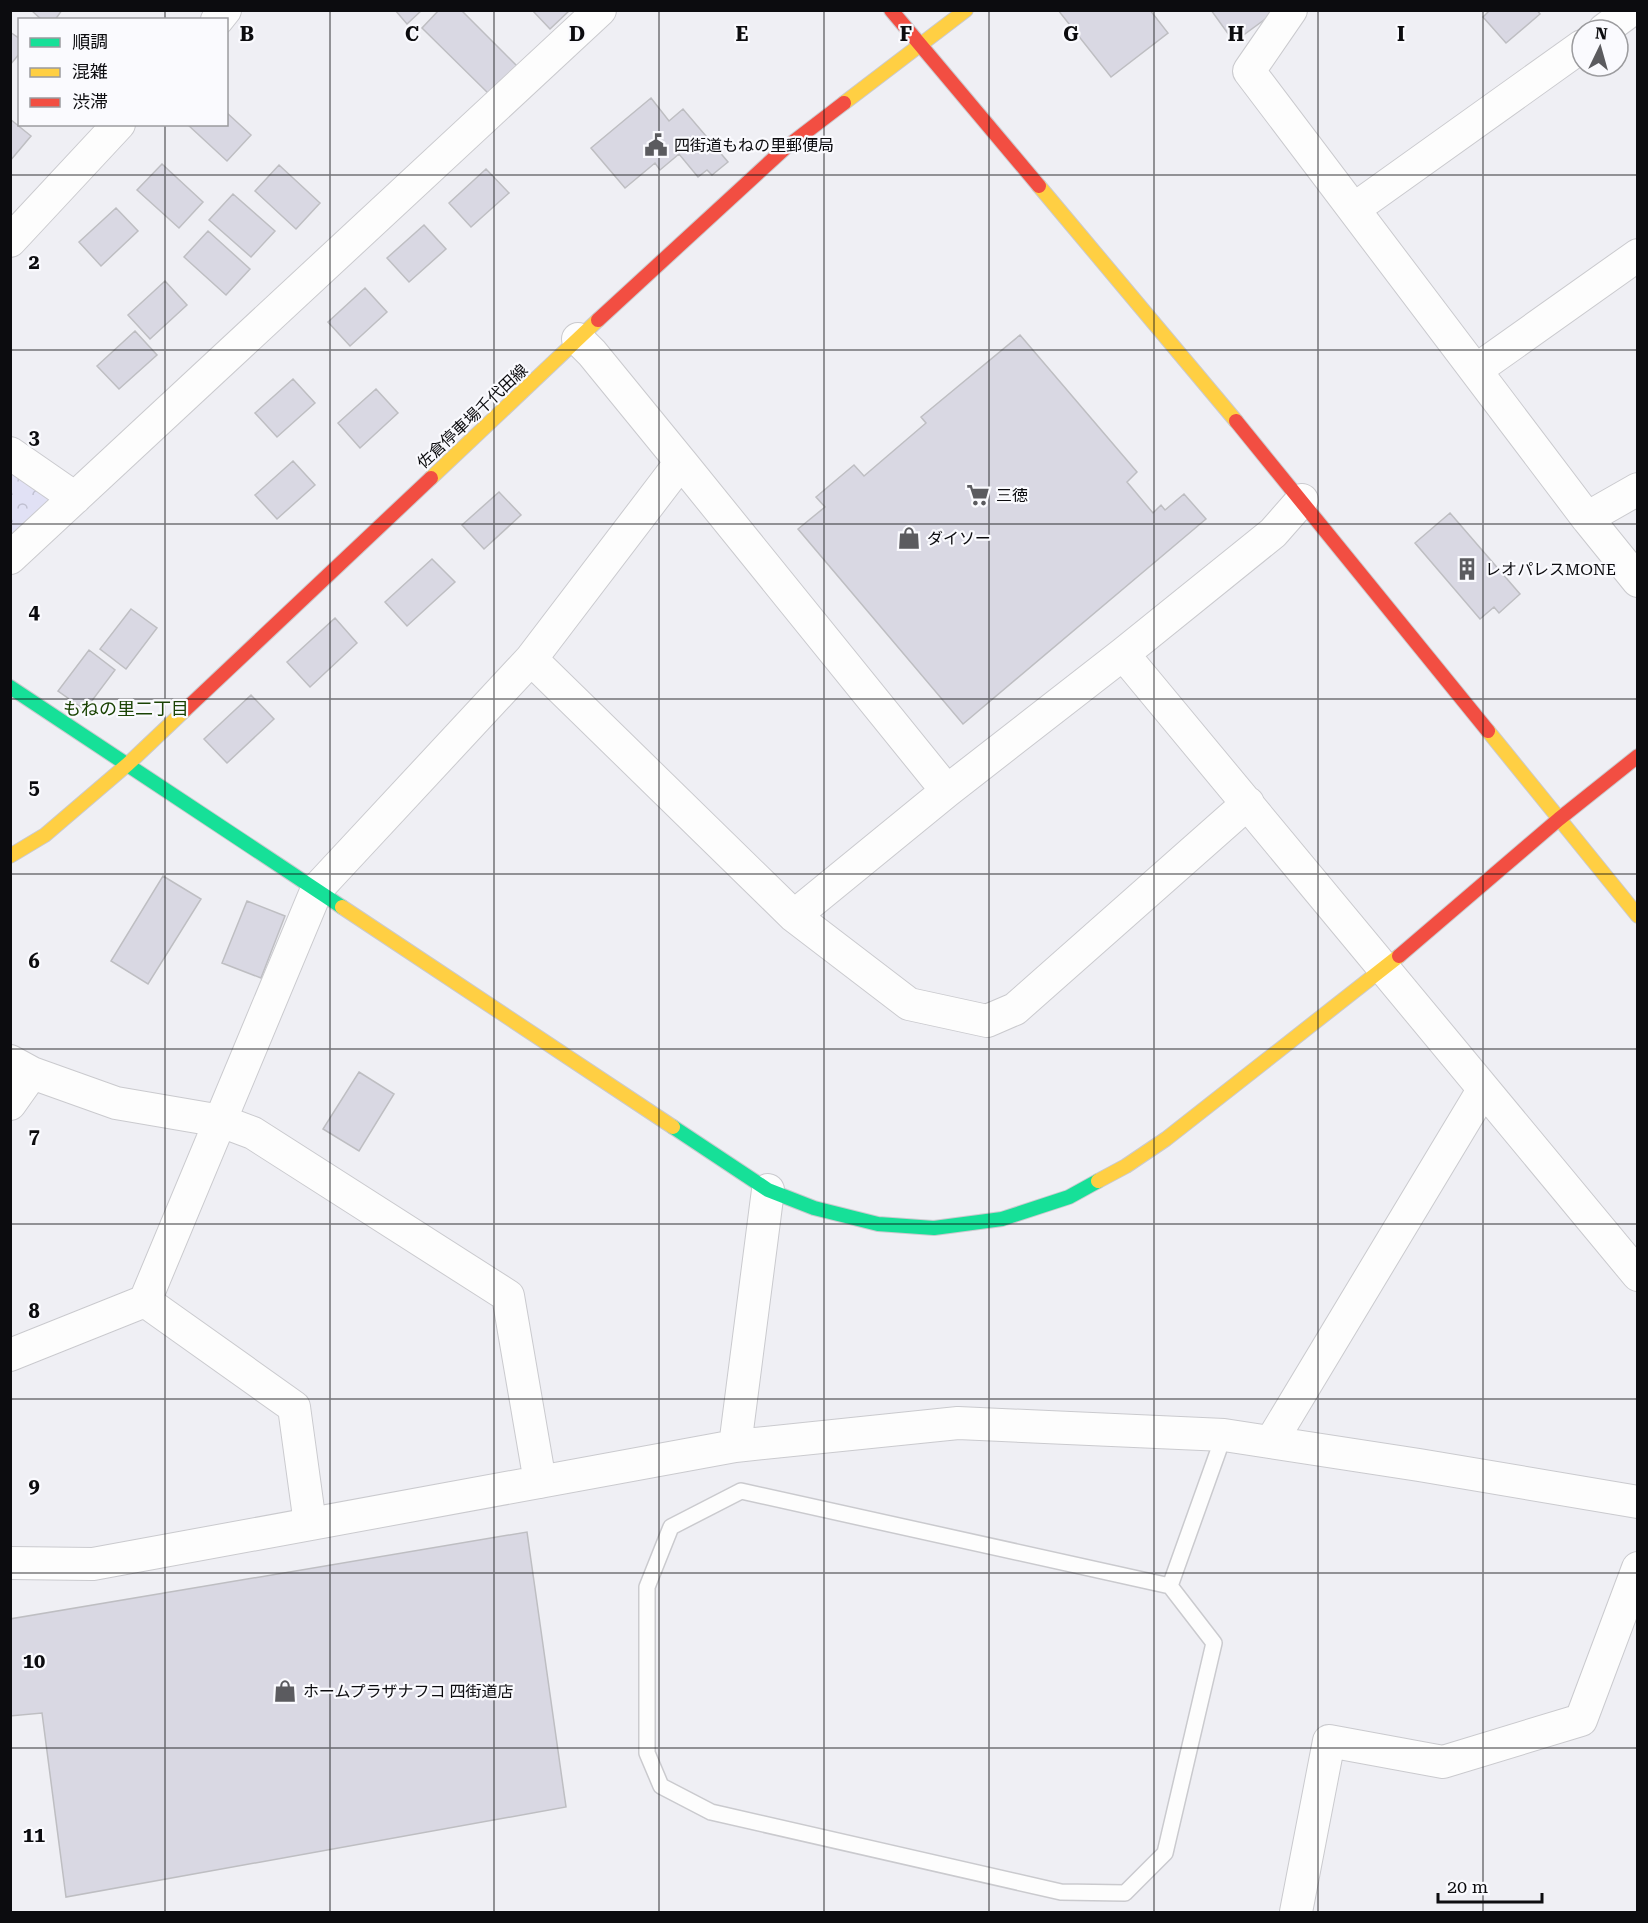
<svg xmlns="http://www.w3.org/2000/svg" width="1648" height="1923" font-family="'Roboto Serif','Noto Sans JP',serif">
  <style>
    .forest { fill: url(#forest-crowns) }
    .building { fill: #d9d8e3; stroke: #bebec2; stroke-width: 1.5 }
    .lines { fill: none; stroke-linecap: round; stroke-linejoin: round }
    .lane-casing { stroke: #cacace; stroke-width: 18 }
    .street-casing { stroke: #cacace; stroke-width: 34 }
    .fast-casing { stroke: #cacace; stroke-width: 16 }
    .slow-casing { stroke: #cacace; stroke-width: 16 }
    .jam-casing { stroke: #cacace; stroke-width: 16 }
    .lane { stroke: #fdfdfd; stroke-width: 15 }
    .street { stroke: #fdfdfd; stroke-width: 32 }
    .fast { stroke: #16e098; stroke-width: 14 }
    .slow { stroke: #ffcf43; stroke-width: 14 }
    .jam { stroke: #f24e42; stroke-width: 14 }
    .grid { fill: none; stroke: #0c0c0f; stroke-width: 1.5; stroke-opacity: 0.55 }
    .labels { text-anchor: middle; stroke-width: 4.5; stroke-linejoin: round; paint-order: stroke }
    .poi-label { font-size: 16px; fill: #0c0c0f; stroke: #fafafe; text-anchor: start }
    .street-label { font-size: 16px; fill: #0c0c0f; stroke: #fafafe }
    .neighbourhood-label { font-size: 18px; fill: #1b4304; stroke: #fafafe }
    .grid-label { font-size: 20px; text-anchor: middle; font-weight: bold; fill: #0c0c0f; stroke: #fafafe; stroke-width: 4.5; stroke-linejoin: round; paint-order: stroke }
  </style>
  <defs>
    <pattern id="forest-crowns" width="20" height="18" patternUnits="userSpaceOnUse" patternTransform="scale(1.5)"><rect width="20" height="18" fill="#e1e1f5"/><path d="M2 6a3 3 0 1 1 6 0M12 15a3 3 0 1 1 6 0" fill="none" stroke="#c0c0d1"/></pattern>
  </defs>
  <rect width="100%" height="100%" fill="#efeff4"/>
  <path class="forest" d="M11,468L52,497L11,534Z"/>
  <path class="building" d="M31,10H62L55,20H42Z
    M395,10H422L407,24Z
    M439,10H461L519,68L491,96L422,28Z
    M532,10H570L550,29Z
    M1058,10H1150L1168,33L1111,77Z
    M1211,10H1274L1275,12L1234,42Z
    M1490,10H1537L1540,14L1506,43L1483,17Z
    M10,32L20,39V53L10,65Z
    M651,98L669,121L683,109L728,162L712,175L707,170L698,177L679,154L660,170L655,163L625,188L591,148Z
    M226,112L251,135L227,161L187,124H226Z
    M10,119L31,136L10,161Z
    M162,164L203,202L179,228L137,190Z
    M279,165L320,203L296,229L255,191Z
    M486,169L509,193L471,227L449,203Z
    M233,194L275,231L251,257L209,220Z
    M116,208L138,231L101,266L79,242Z
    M424,225L446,249L409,282L387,258Z
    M208,231L250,269L226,295L184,257Z
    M165,281L187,305L150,339L128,315Z
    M365,288L387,312L350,346L328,322Z
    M135,331L157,355L119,389L97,366Z
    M1020,335L1137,472L1127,482L1153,513L1161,505L1165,510L1184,494L1206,519L963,724L798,529L825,507L816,497L854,465L864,476L926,423L921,417Z
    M293,379L315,403L277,437L255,413Z
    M376,389L398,413L360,448L338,423Z
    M293,461L315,485L277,519L255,495Z
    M499,492L521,515L484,549L462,525Z
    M1450,513L1520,594L1499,613L1494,607L1480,619L1415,543Z
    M432,559L455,582L407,626L385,602Z
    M131,609L157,628L126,669L100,649Z
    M335,618L357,643L310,687L287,662Z
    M89,650L115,670L85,710L58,691Z
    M251,695L274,719L227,763L204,739Z
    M163,876L201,899L148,984L111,961Z
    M247,901L285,916L261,978L222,963Z
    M359,1072L394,1094L359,1151L323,1129Z
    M527,1532L566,1807L66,1897L42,1713L10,1716V1619Z"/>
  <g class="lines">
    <g class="lane-casing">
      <path id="lane" d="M741,1491L1170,1586L1214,1643L1165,1853L1125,1893L1061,1892L711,1812L661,1786L647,1753V1587L671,1527Z
        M1170,1586L1224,1435"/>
    </g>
    <g class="street-casing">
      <path id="street" d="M1291,10L1249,71L1587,518L1638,581
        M217,20L225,10
        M1604,30L1631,10
        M1354,209L1582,46
        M10,241L119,124
        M578,339L592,353L681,462
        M1476,370L1638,255
        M10,453L75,498
        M1587,518L1638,489
        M10,558L600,10
        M1123,654L1638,1275
        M531,659L794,916L909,1004L987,1021L1015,1009L1248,803
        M794,916L947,791L1123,654L1273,533L1302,500
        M10,1061L32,1073L116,1103L221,1121L253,1133L508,1296L540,1482
        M10,1104L32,1073
        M145,1301L294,1407L310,1524
        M10,1355L145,1301L317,889L531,659L681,462L947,791
        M1271,1442L1483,1090
        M735,1446L768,1190
        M10,1563L93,1564L735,1446L958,1423L1224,1435L1419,1465L1638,1502
        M1296,1912L1329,1741L1443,1762L1581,1720L1638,1568"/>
    </g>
    <g class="fast-casing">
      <path id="fast" d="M10,687L342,907
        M673,1127L768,1190L814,1208L878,1224L934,1228L1002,1219L1069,1197L1098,1181"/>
    </g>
    <g class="slow-casing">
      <path id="slow" d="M844,103L966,10
        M1039,186L1236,421
        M431,478L598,320
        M1488,731L1638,916
        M10,856L45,835L128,764L185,710
        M342,907L673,1127
        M1098,1181L1126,1166L1166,1139L1399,956"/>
    </g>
    <g class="jam-casing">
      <path id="jam" d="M891,10L1039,186
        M598,320L784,149L844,103
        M1236,421L1488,731
        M185,710L431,478
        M1399,956L1559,819L1638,756"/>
    </g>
    <use href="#lane" class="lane"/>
    <use href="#street" class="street"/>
    <use href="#fast" class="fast"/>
    <use href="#slow" class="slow"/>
    <use href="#jam" class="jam"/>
  </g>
  <path class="grid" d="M165,10V20M330,10V1912M494,10V1912M659,10V1912M824,10V1912M989,10V1912M1154,10V1912M1318,10V1912M1483,10V1912M165,124V1912M10,175H1638M10,350H1638M10,524H1638M10,699H1638M10,874H1638M10,1049H1638M10,1224H1638M10,1399H1638M10,1573H1638M10,1748H1638"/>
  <defs>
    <g id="civic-bare" transform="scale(1.8)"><path d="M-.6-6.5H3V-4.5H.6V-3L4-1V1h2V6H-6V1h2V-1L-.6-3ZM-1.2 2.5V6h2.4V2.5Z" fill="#5b5b5f" stroke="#fafafe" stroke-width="2.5" paint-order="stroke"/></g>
    <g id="supermarket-bare" transform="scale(1.8)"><path d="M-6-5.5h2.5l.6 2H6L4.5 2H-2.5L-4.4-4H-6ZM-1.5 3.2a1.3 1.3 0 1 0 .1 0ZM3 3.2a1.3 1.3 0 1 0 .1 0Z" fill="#5b5b5f" stroke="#fafafe" stroke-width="2.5" paint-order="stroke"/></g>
    <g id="shop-bare" transform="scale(1.8)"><path d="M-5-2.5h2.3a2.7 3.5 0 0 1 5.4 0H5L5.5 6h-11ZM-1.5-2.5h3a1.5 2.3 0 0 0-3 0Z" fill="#5b5b5f" stroke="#fafafe" stroke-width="2.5" paint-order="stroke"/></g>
    <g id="building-bare" transform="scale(1.8)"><path d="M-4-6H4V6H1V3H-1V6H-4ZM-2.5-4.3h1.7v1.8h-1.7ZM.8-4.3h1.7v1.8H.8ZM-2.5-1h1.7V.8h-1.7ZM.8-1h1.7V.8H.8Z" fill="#5b5b5f" stroke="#fafafe" stroke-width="2.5" paint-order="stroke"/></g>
  </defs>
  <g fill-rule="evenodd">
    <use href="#civic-bare" x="656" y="145"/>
    <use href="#supermarket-bare" x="978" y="495"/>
    <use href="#shop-bare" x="909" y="538"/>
    <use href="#building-bare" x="1467" y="569"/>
    <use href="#shop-bare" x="285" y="1691"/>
  </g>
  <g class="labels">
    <g class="poi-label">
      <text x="674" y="151">四街道もねの里郵便局</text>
      <text x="996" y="501">三徳</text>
      <text x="927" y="544">ダイソー</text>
      <text x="1485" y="575">レオパレスMONE</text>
      <text x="303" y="1697">ホームプラザナフコ 四街道店</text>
    </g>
    <g class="street-label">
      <text transform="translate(472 416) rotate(-43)" y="6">佐倉停車場千代田線</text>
    </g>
    <g class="neighbourhood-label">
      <text x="126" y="715">もねの里二丁目</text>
    </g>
  </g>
  <g class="grid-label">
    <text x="247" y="41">B</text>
    <text x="412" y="41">C</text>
    <text x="577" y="41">D</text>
    <text x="742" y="41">E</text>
    <text x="906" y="41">F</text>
    <text x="1071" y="41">G</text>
    <text x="1236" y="41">H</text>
    <text x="1401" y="41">I</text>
    <text x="34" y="269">2</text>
    <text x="34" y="444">3</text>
    <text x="34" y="619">4</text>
    <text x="34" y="794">5</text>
    <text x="34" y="968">6</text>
    <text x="34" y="1143">7</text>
    <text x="34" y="1318">8</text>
    <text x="34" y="1493">9</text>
    <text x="34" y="1668">10</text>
    <text x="34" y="1842">11</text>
  </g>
  <rect width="1648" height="1923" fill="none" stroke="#0c0c0f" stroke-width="24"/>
  <rect x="18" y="18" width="210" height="108" fill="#fafafe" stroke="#9b9b9e" stroke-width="1.5"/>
  <rect x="30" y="38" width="30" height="9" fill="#16e098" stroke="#9b9b9e" stroke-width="1.5"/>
  <text x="72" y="48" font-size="18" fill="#0c0c0f">順調</text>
  <rect x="30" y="68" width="30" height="9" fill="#ffcf43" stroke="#9b9b9e" stroke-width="1.5"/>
  <text x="72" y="78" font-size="18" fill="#0c0c0f">混雑</text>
  <rect x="30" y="98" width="30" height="9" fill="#f24e42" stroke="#9b9b9e" stroke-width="1.5"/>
  <text x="72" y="108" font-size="18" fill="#0c0c0f">渋滞</text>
  <g transform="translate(1600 48) rotate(5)"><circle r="28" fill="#fafafe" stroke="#9b9b9e" stroke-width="1.5"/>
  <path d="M0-4.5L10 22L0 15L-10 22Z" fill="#5b5b5f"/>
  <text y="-9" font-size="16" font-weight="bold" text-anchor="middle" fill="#0c0c0f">N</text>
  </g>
  <path d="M1438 1893v9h104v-9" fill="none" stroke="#0c0c0f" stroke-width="3"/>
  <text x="1447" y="1893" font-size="18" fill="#0c0c0f" stroke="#fafafe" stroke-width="4.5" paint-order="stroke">20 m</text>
</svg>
